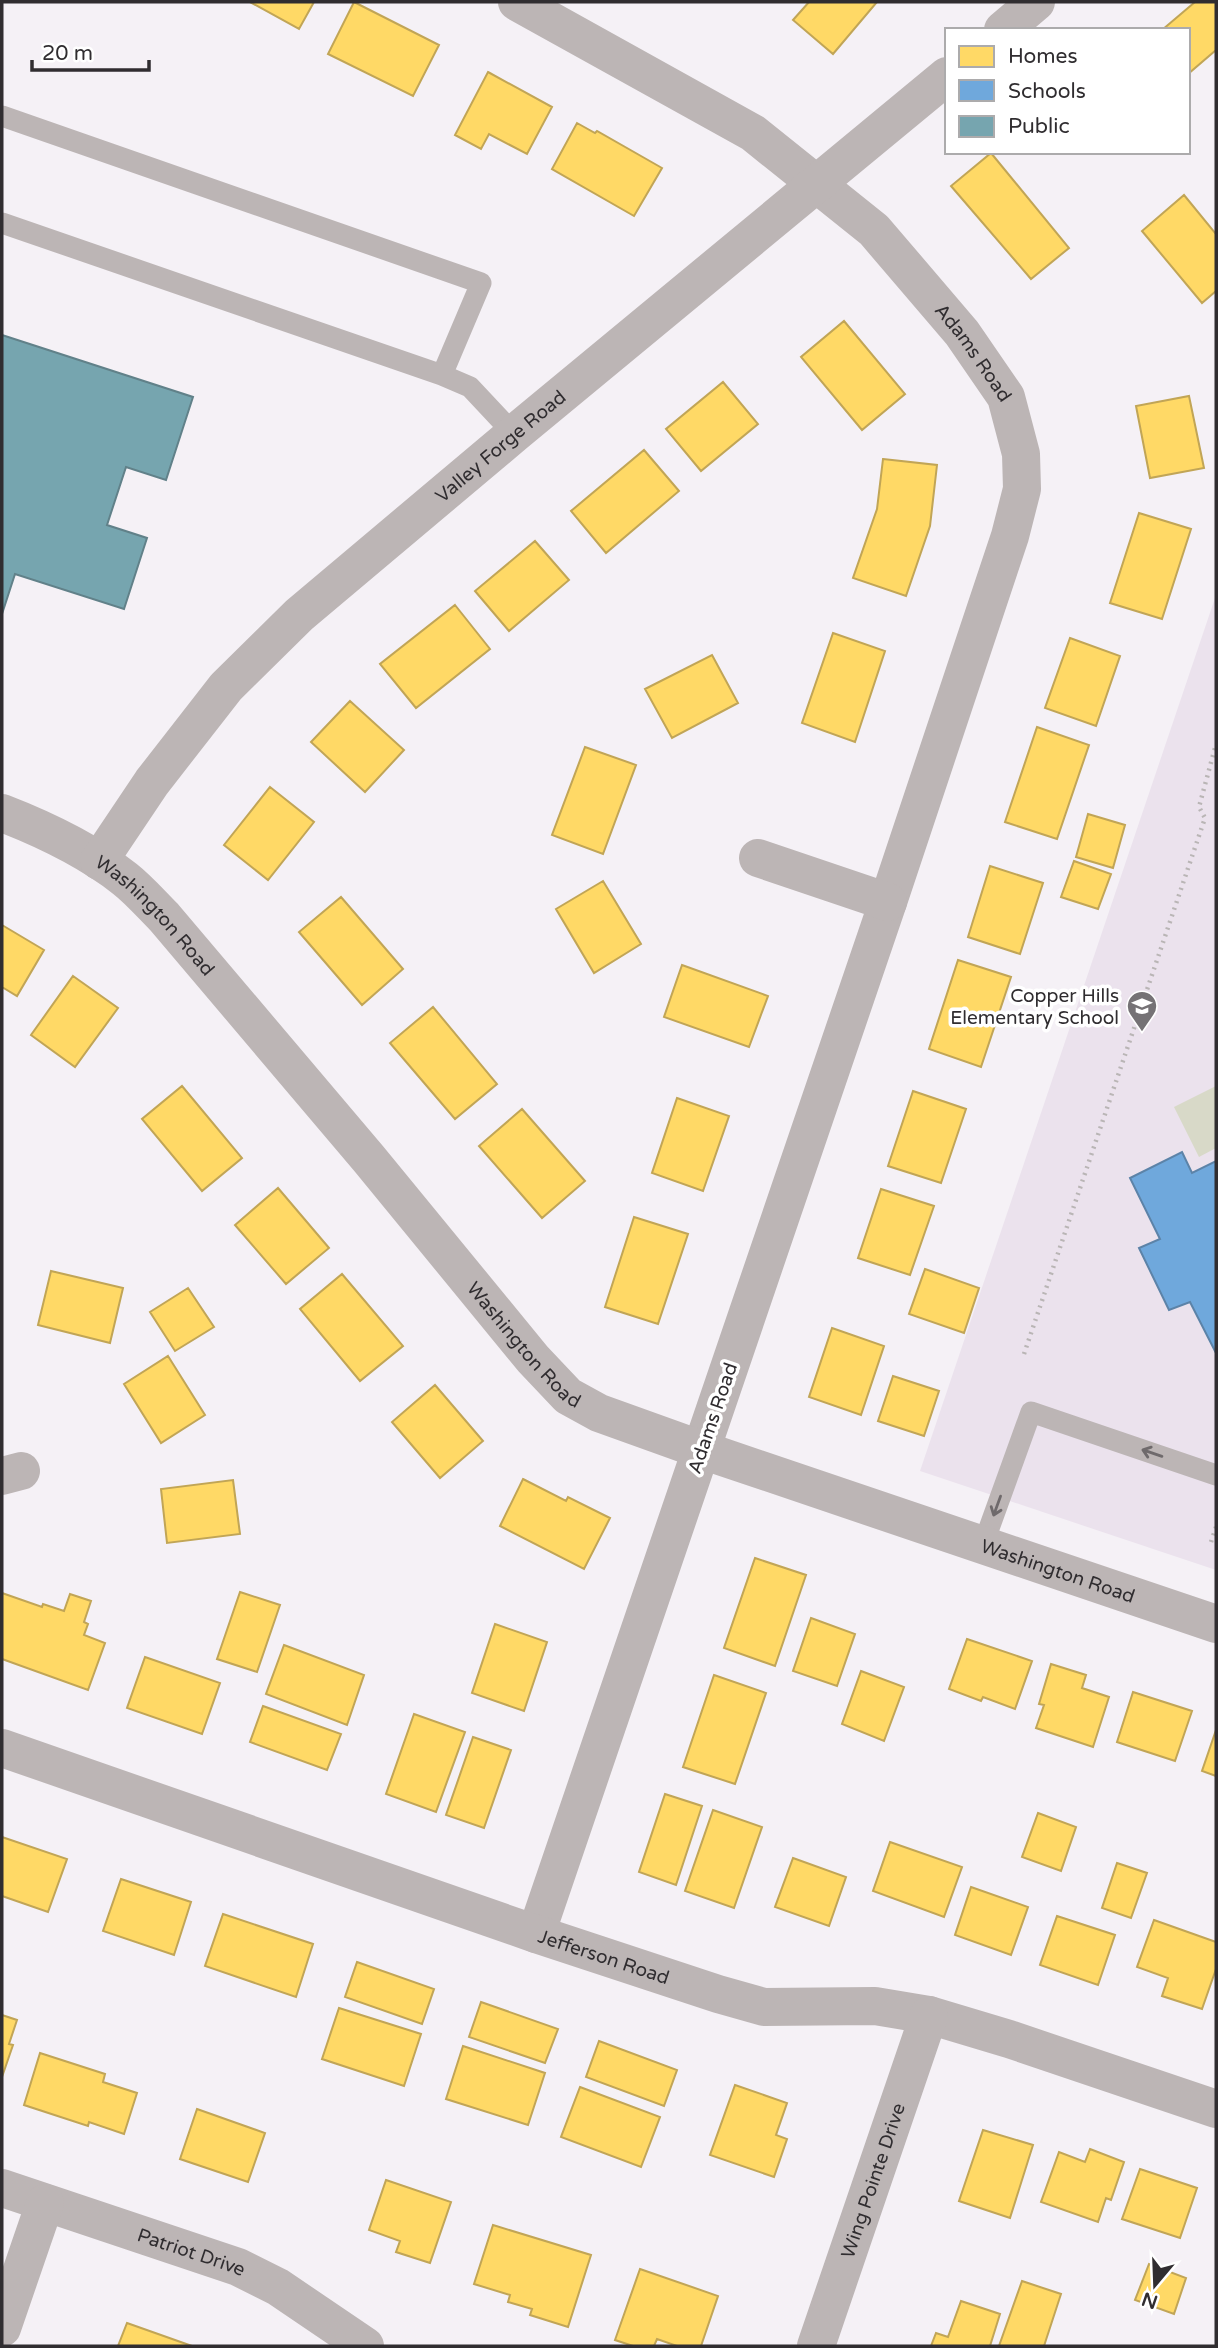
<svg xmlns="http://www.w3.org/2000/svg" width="1218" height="2348" font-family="'Varela Round',sans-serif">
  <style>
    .built { fill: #ebe2ed }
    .green { fill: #d8d9c8 }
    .homes { fill: #ffd966; stroke: #c1a556; stroke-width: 2 }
    .schools { fill: #6fa8dc; stroke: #5c83a8; stroke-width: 2 }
    .public { fill: #76a5af; stroke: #618189; stroke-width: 2 }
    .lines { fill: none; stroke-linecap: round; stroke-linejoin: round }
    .path { stroke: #b9b5b5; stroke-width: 4.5; stroke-dasharray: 2 5; stroke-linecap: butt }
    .lane { stroke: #bcb5b5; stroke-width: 21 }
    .street { stroke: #bcb5b5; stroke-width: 38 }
    .oneway { stroke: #6f6a6c }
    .labels { text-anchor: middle; stroke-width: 7; stroke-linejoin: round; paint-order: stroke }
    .street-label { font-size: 19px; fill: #302d30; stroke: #fff }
    .poi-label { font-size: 19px; fill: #302d30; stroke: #fff; text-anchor: end }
  </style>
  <rect width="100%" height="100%" fill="#f5f1f6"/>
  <path class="built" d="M1216,595V1570L920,1471Z"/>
  <path class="green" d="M1216,1086V1148L1199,1157L1174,1107Z"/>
  <path class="homes" d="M250,2H314L299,29Z
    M354,2L439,45L413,96L328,54Z
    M809,2H877L833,54L793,20Z
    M1195,2H1216V50L1188,74V30H1162Z
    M488,72L552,107L527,154L489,134L481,149L455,135Z
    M577,123L595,133L597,131L662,168L634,216L552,169Z
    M991,153L1069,248L1031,279L951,186Z
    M1184,195L1216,234V291L1202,303L1142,231Z
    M844,321L905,394L862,430L801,357Z
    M723,382L758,424L701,471L666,429Z
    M1189,396L1204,468L1150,478L1136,406Z
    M644,450L679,491L606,553L571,511Z
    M883,459L937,465L930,526L906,596L853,578L877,509Z
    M1139,513L1191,529L1162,619L1110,603Z
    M535,541L569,580L509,631L475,591Z
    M455,605L490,649L416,708L380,664Z
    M833,633L885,651L855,742L802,723Z
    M1070,638L1120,656L1096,726L1045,708Z
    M712,655L738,703L672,738L645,689Z
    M350,701L404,750L365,792L311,742Z
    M1037,727L1089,745L1057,839L1005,822Z
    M585,747L636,765L603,854L552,835Z
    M270,787L314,822L268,880L224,845Z
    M1088,814L1125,825L1113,868L1076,857Z
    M1074,861L1111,874L1098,909L1061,897Z
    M990,866L1043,883L1020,954L968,937Z
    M603,881L641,944L594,973L556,909Z
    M341,897L403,969L362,1005L299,932Z
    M2,925L44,950L17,996L2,987Z
    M958,960L1011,977L981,1067L929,1049Z
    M682,965L768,996L749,1047L664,1017Z
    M73,976L118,1008L75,1067L31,1035Z
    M433,1007L497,1084L455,1119L390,1043Z
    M182,1086L242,1158L202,1191L142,1119Z
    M913,1091L966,1109L941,1183L888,1166Z
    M677,1098L729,1116L703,1191L652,1173Z
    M522,1109L585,1181L542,1218L479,1146Z
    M278,1188L329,1248L286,1284L235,1225Z
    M881,1189L934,1206L910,1275L858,1258Z
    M634,1217L688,1234L658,1324L605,1307Z
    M925,1269L979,1288L964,1333L909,1314Z
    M51,1271L123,1288L110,1343L38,1325Z
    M342,1274L403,1346L360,1381L300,1309Z
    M188,1288L214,1327L175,1351L150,1312Z
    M832,1328L884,1346L861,1415L809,1397Z
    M168,1356L205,1415L161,1443L124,1384Z
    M893,1376L939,1391L924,1436L878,1421Z
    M435,1385L483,1441L440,1478L392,1422Z
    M523,1479L566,1501L568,1497L610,1518L584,1569L500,1526Z
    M233,1480L240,1534L167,1543L161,1489Z
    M755,1558L806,1575L775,1666L724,1648Z
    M240,1592L280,1605L257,1672L217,1659Z
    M2,1593L42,1607L43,1604L64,1611L70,1594L91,1601L84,1622L88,1624L84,1635L105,1643L88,1690L2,1659Z
    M811,1618L855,1634L837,1686L793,1671Z
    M495,1624L547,1642L524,1711L472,1693Z
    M967,1639L1032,1661L1015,1709L983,1697L981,1701L949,1689Z
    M284,1645L364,1675L347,1725L266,1694Z
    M145,1657L220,1683L202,1734L127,1708Z
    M1051,1664L1086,1675L1082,1688L1109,1697L1093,1747L1036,1728L1044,1705L1039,1704Z
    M861,1671L904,1687L884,1741L842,1724Z
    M714,1675L766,1693L735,1784L683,1767Z
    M1133,1692L1192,1711L1175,1761L1117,1742Z
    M263,1706L341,1734L327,1770L250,1742Z
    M414,1714L465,1732L436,1812L386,1794Z
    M1216,1730V1776L1202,1771Z
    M473,1737L511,1750L484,1828L446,1815Z
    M665,1794L702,1806L676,1885L639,1872Z
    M713,1810L762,1827L734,1908L685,1891Z
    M1038,1813L1076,1827L1061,1871L1022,1857Z
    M2,1837L67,1859L48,1912L2,1896Z
    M890,1842L962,1867L944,1917L873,1891Z
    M793,1858L846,1877L829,1926L775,1907Z
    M1117,1863L1147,1873L1131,1918L1102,1908Z
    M121,1879L191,1902L174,1955L103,1931Z
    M971,1887L1028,1907L1011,1955L955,1935Z
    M223,1914L313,1944L296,1997L205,1966Z
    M1057,1916L1115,1935L1098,1985L1040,1965Z
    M1154,1920L1216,1942V1969L1202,2009L1162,1996L1168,1978L1137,1967Z
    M357,1962L434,1989L422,2024L345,1997Z
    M481,2002L558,2029L545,2063L469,2037Z
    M339,2008L421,2034L404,2086L322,2059Z
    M2,2015L17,2020L9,2044L13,2045L2,2077Z
    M599,2041L677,2070L664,2106L586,2077Z
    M463,2046L545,2073L528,2125L446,2099Z
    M40,2053L105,2074L103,2082L137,2093L124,2134L89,2122L88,2126L24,2105Z
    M735,2085L787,2103L776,2135L787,2139L774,2177L710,2155Z
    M580,2087L660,2117L641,2167L561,2137Z
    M197,2109L265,2133L248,2182L180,2159Z
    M983,2130L1033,2145L1010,2218L959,2201Z
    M1090,2149L1124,2162L1111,2200L1106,2198L1098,2222L1041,2202L1059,2152L1085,2162Z
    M1140,2169L1197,2188L1180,2238L1122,2219Z
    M386,2180L451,2202L430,2263L396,2252L400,2241L369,2230Z
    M493,2225L591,2255L568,2327L530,2315L532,2309L508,2302L510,2295L474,2284Z
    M1149,2264L1186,2278L1174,2314L1135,2300Z
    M640,2269L718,2296L701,2346H677L657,2339L654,2346H633L615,2340Z
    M1022,2281L1061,2294L1044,2346H999Z
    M961,2301L1000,2314L990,2346H931L936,2333L948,2337Z
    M127,2323L192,2346H118Z"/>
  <path class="schools" d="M1182,1152L1192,1173L1216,1161V1353L1190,1302L1169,1310L1139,1248L1160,1239L1130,1178Z"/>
  <path class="public" d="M2,335L193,397L166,480L126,467L107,525L147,538L124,609L15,574L2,614Z"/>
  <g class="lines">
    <path class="path" d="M1024,1354L1205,818L1199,807L1216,744
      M1211,1542L1216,1527"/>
    <path class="lane" d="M2,116L481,283L442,375
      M2,223L442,375L470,387L514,434
      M983,1545L1031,1412L1216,1475"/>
    <g class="street">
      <path id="s1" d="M517,2L753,133L874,230L962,333L1006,397L1021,454L1022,489L1010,536L888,902L536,1934"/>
      <path d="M1003,30L1036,2"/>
      <path id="s2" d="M2,813C46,830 88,850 125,879C139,890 151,904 164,917L369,1159L533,1359L568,1396L599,1413L702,1450L1216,1624"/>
      <path d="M758,858L888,902"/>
      <path id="s3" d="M99,861L152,782L226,687L299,615L514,434L947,76"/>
      <path d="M2,1476L21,1471"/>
      <path id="s4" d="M2,1748L536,1934L718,1994L764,2007L875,2006L929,2015L1009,2039L1216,2109"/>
      <path id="s5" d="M2,2188L238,2267L278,2287L365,2346"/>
      <path d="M2,2328L45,2203"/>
      <path id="s6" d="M816,2346L929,2015"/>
    </g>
  </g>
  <defs><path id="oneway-shaft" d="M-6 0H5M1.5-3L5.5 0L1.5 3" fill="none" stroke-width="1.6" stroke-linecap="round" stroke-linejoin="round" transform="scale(1.75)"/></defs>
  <g class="oneway">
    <use href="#oneway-shaft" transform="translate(1152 1453) rotate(-161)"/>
    <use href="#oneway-shaft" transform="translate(997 1506) rotate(110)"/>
  </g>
  <defs>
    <g id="school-pin" transform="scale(1.575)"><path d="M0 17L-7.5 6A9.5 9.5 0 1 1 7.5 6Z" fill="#757275" stroke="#fff"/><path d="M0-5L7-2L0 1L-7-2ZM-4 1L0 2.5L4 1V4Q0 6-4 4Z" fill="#fff"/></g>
  </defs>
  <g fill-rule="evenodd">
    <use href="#school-pin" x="1142" y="1006"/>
  </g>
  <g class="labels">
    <g class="street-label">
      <text dy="7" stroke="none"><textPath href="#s1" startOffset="583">Adams Road</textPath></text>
      <text dy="7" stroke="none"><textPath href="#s3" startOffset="581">Valley Forge Road</textPath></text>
      <text dy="7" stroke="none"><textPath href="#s2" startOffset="187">Washington Road</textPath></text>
      <text dy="7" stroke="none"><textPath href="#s2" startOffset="754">Washington Road</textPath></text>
      <text transform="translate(712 1418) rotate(-71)" y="7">Adams Road</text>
      <text dy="7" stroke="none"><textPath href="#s2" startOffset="1342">Washington Road</textPath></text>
      <text dy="7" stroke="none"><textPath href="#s4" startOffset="637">Jefferson Road</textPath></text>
      <text dy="7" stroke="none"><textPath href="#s6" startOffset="175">Wing Pointe Drive</textPath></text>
      <text dy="7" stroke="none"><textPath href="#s5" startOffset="200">Patriot Drive</textPath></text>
    </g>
    <g class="poi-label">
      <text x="1119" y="1002">Copper Hills<tspan x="1119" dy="22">Elementary School</tspan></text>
    </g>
  </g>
  <rect width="1218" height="2348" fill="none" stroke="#302d30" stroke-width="7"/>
  <rect x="945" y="28" width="245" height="126" fill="#ffffff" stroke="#acabac" stroke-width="2"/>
  <rect x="959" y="46" width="35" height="21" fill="#ffd966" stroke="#acabac" stroke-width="2"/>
  <text x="1008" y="63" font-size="21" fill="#302d30">Homes</text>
  <rect x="959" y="80" width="35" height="21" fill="#6fa8dc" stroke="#acabac" stroke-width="2"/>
  <text x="1008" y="98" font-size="21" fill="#302d30">Schools</text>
  <rect x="959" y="116" width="35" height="21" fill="#76a5af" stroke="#acabac" stroke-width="2"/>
  <text x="1008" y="133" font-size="21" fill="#302d30">Public</text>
  <g transform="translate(1155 2285) rotate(199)" stroke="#ffffff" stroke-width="5" paint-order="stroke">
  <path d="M0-5L12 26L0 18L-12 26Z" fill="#302d30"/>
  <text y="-10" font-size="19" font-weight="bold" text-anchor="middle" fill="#302d30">N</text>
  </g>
  <path d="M32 60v10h117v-10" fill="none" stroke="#302d30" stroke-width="3.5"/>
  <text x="42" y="60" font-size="21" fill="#302d30" stroke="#ffffff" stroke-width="5" paint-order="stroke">20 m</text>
</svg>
